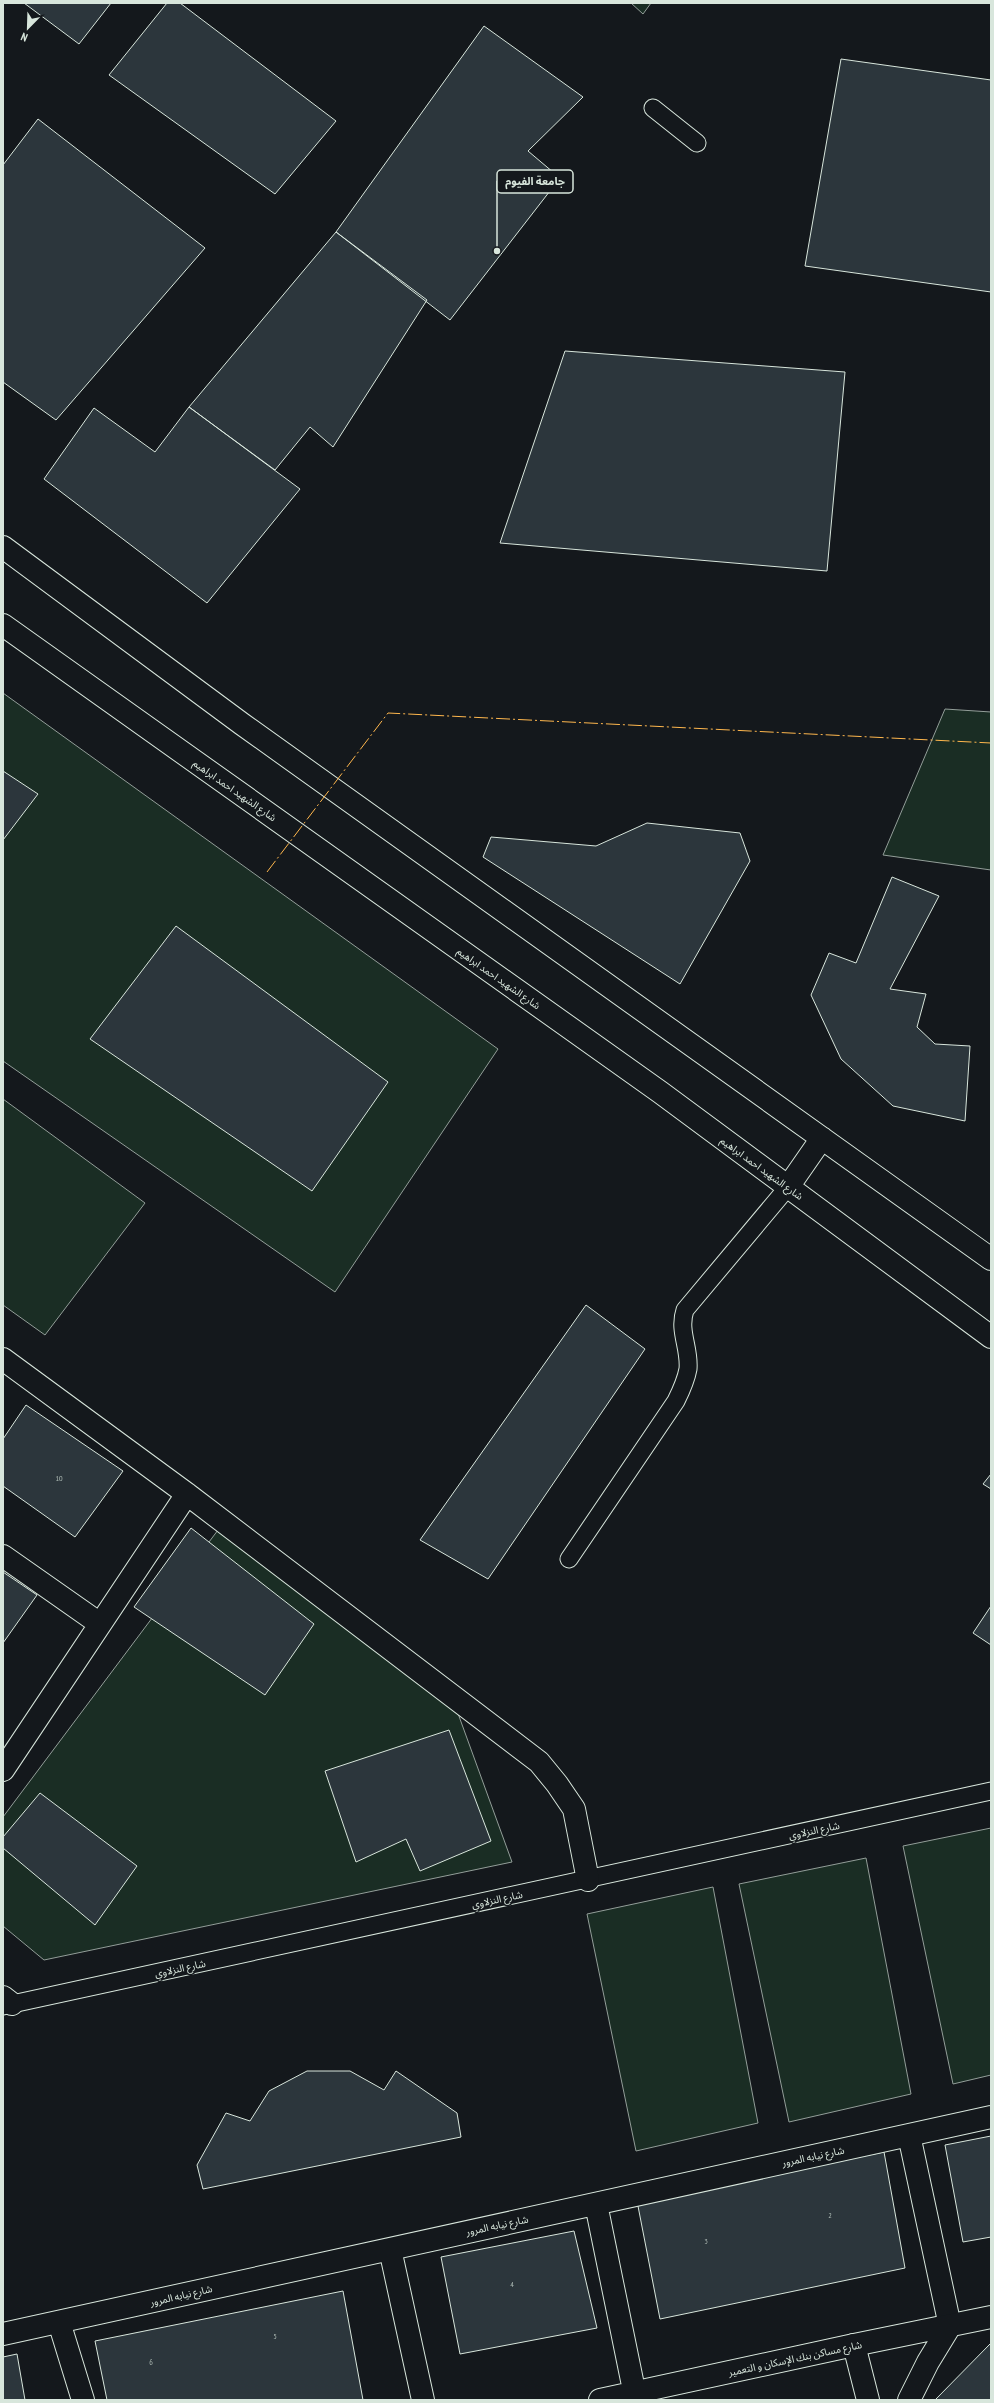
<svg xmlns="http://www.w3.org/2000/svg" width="994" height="2403" font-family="'PT Sans Narrow','Noto Sans Arabic',sans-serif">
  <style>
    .green { fill: #1a2d24; stroke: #939e99 }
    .building { fill: #2c363c; stroke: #d8e6dc }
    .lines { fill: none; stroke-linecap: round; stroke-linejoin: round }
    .service-casing { stroke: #d8e6dc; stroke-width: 19 }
    .minor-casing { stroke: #d8e6dc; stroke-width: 24 }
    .tertiary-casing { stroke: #d8e6dc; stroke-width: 24 }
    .secondary-casing { stroke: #d8e6dc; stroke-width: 24 }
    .service { stroke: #14181c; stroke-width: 17 }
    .minor { stroke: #14181c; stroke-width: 22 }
    .tertiary { stroke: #14181c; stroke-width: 22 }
    .secondary { stroke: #14181c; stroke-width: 22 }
    .power { stroke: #ffb74d; stroke-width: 1; stroke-dasharray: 14 3 2 3; stroke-linecap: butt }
    .labels { text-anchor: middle; stroke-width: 3; stroke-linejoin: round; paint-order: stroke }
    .number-label { font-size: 8px; fill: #adbab4 }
    .street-label { font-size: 10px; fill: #d8e6dc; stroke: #14181c }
    .leader { fill: none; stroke: #d8e6dc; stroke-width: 1.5 }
    .callout-dot { fill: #d8e6dc; stroke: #14181c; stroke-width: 1.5 }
    .callout { fill: #14181c; stroke: #d8e6dc; stroke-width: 1.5 }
    .callout-label { font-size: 11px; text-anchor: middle; font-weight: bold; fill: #d8e6dc }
  </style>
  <rect width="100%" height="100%" fill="#14181c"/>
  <path class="green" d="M631,3H651L643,14Z
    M3,693L498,1049L335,1292L3,1061Z
    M945,709L991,712V870L883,855Z
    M3,1099L145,1203L45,1335L3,1305Z
    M221,1526L456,1708L512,1862L44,1960L3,1926V1817Z
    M991,1828V2075L953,2084L903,1846Z
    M866,1858L911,2094L789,2122L739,1884Z
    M713,1887L758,2123L636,2151L587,1914Z"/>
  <path class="building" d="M24,3H111L79,44Z
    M167,3H180L336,121L275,194L109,75Z
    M484,26L583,97L528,151L560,178L450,320L336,232Z
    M841,59L991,80V292L805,266Z
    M38,119L205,248L56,420L3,382V165Z
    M336,232L427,300L333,447L310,427L275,470L189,407Z
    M565,351L845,372L827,571L500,543Z
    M189,407L300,489L207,603L44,479L94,408L155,452Z
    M3,771L38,794L3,840Z
    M647,823L740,833L750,861L680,984L483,857L491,837L596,846Z
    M892,877L939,896L890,989L926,994L917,1027L935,1044L970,1046L965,1121L893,1106L841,1059L811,995L829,953L856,963Z
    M176,926L388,1082L312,1191L90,1039Z
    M586,1305L645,1349L488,1579L420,1540Z
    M26,1405L123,1471L75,1537L3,1486V1439Z
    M991,1474V1489L983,1484Z
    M191,1528L314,1624L265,1695L134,1607Z
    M3,1572L37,1595L3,1643Z
    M991,1606V1645L973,1633Z
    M449,1730L491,1841L420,1871L406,1839L356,1862L325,1771Z
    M40,1793L137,1866L95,1925L3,1848V1837Z
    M307,2071H350L384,2090L396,2071L457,2113L461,2137L203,2189L197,2165L226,2113L250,2121L269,2091Z
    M991,2136V2237L963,2242L945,2145Z
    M884,2152L905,2268L660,2319L637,2201Z
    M574,2231L597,2328L460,2354L441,2257Z
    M343,2291L363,2400H107L95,2341Z
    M991,2343V2400H935Z
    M17,2354L25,2400H3V2357Z"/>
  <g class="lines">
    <g class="service-casing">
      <path id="service" d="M653,108L697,143
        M569,1559L676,1401C681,1391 686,1380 688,1369C690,1348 678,1331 685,1310L788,1187
        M3,2006L991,1791"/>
    </g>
    <g class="minor-casing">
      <path id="minor" d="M3,1359L187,1494L539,1762L557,1784L574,1809L588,1880
        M3,1556L100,1624
        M3,1770L187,1494
        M3,1997L12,2004
        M909,2135L950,2326
        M596,2204L636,2400
        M390,2249L423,2400
        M59,2322L83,2400
        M3,2334L991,2117
        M600,2400L854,2345"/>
    </g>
    <g class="tertiary-casing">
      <path id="tertiary" d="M868,2400L854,2345L991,2317
        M909,2400L928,2362L950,2326"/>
    </g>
    <g class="secondary-casing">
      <path id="secondary" d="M3,547L242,724L991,1259
        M3,625L660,1092L991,1337
        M788,1187L822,1138"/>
    </g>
    <use href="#service" class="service"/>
    <use href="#minor" class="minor"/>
    <use href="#tertiary" class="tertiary"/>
    <use href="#secondary" class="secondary"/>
    <path class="power" d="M267,872L388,713L991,743"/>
  </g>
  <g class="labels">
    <g class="number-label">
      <text x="59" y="1481">10</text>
      <text x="830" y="2218">2</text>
      <text x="706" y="2244">3</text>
      <text x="512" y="2287">4</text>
      <text x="275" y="2339">5</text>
      <text x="151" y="2365">6</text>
    </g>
    <g class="street-label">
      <text transform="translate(235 790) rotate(35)" y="4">شارع الشهيد احمد ابراهيم</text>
      <text transform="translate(499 978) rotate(35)" y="4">شارع الشهيد احمد ابراهيم</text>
      <text transform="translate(762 1168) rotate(36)" y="4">شارع الشهيد احمد ابراهيم</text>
      <text transform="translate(814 1830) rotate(-12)" y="4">شارع النزلاوي</text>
      <text transform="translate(497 1899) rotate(-12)" y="4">شارع النزلاوي</text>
      <text transform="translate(180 1968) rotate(-12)" y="4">شارع النزلاوي</text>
      <text transform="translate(813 2156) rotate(-12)" y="4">شارع نيابه المرور</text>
      <text transform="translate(497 2225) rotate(-12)" y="4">شارع نيابه المرور</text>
      <text transform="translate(181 2295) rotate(-13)" y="4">شارع نيابه المرور</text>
      <text transform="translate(795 2358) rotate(-12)" y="4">شارع مساكن بنك الإسكان و التعمير</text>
    </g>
  </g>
  <path class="leader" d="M497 251L497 181"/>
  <circle class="callout-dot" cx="497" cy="251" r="4"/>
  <rect class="callout" x="497" y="170" width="76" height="23" rx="4"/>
  <g class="callout-label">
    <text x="535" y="185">جامعة الفيوم</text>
  </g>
  <rect width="994" height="2403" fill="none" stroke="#d8e6dc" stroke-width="8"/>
  <g transform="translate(28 28) rotate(203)" stroke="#14181c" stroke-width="3" paint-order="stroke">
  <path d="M0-3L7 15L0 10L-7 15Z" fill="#d8e6dc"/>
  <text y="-6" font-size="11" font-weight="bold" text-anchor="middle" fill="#d8e6dc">N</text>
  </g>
</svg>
